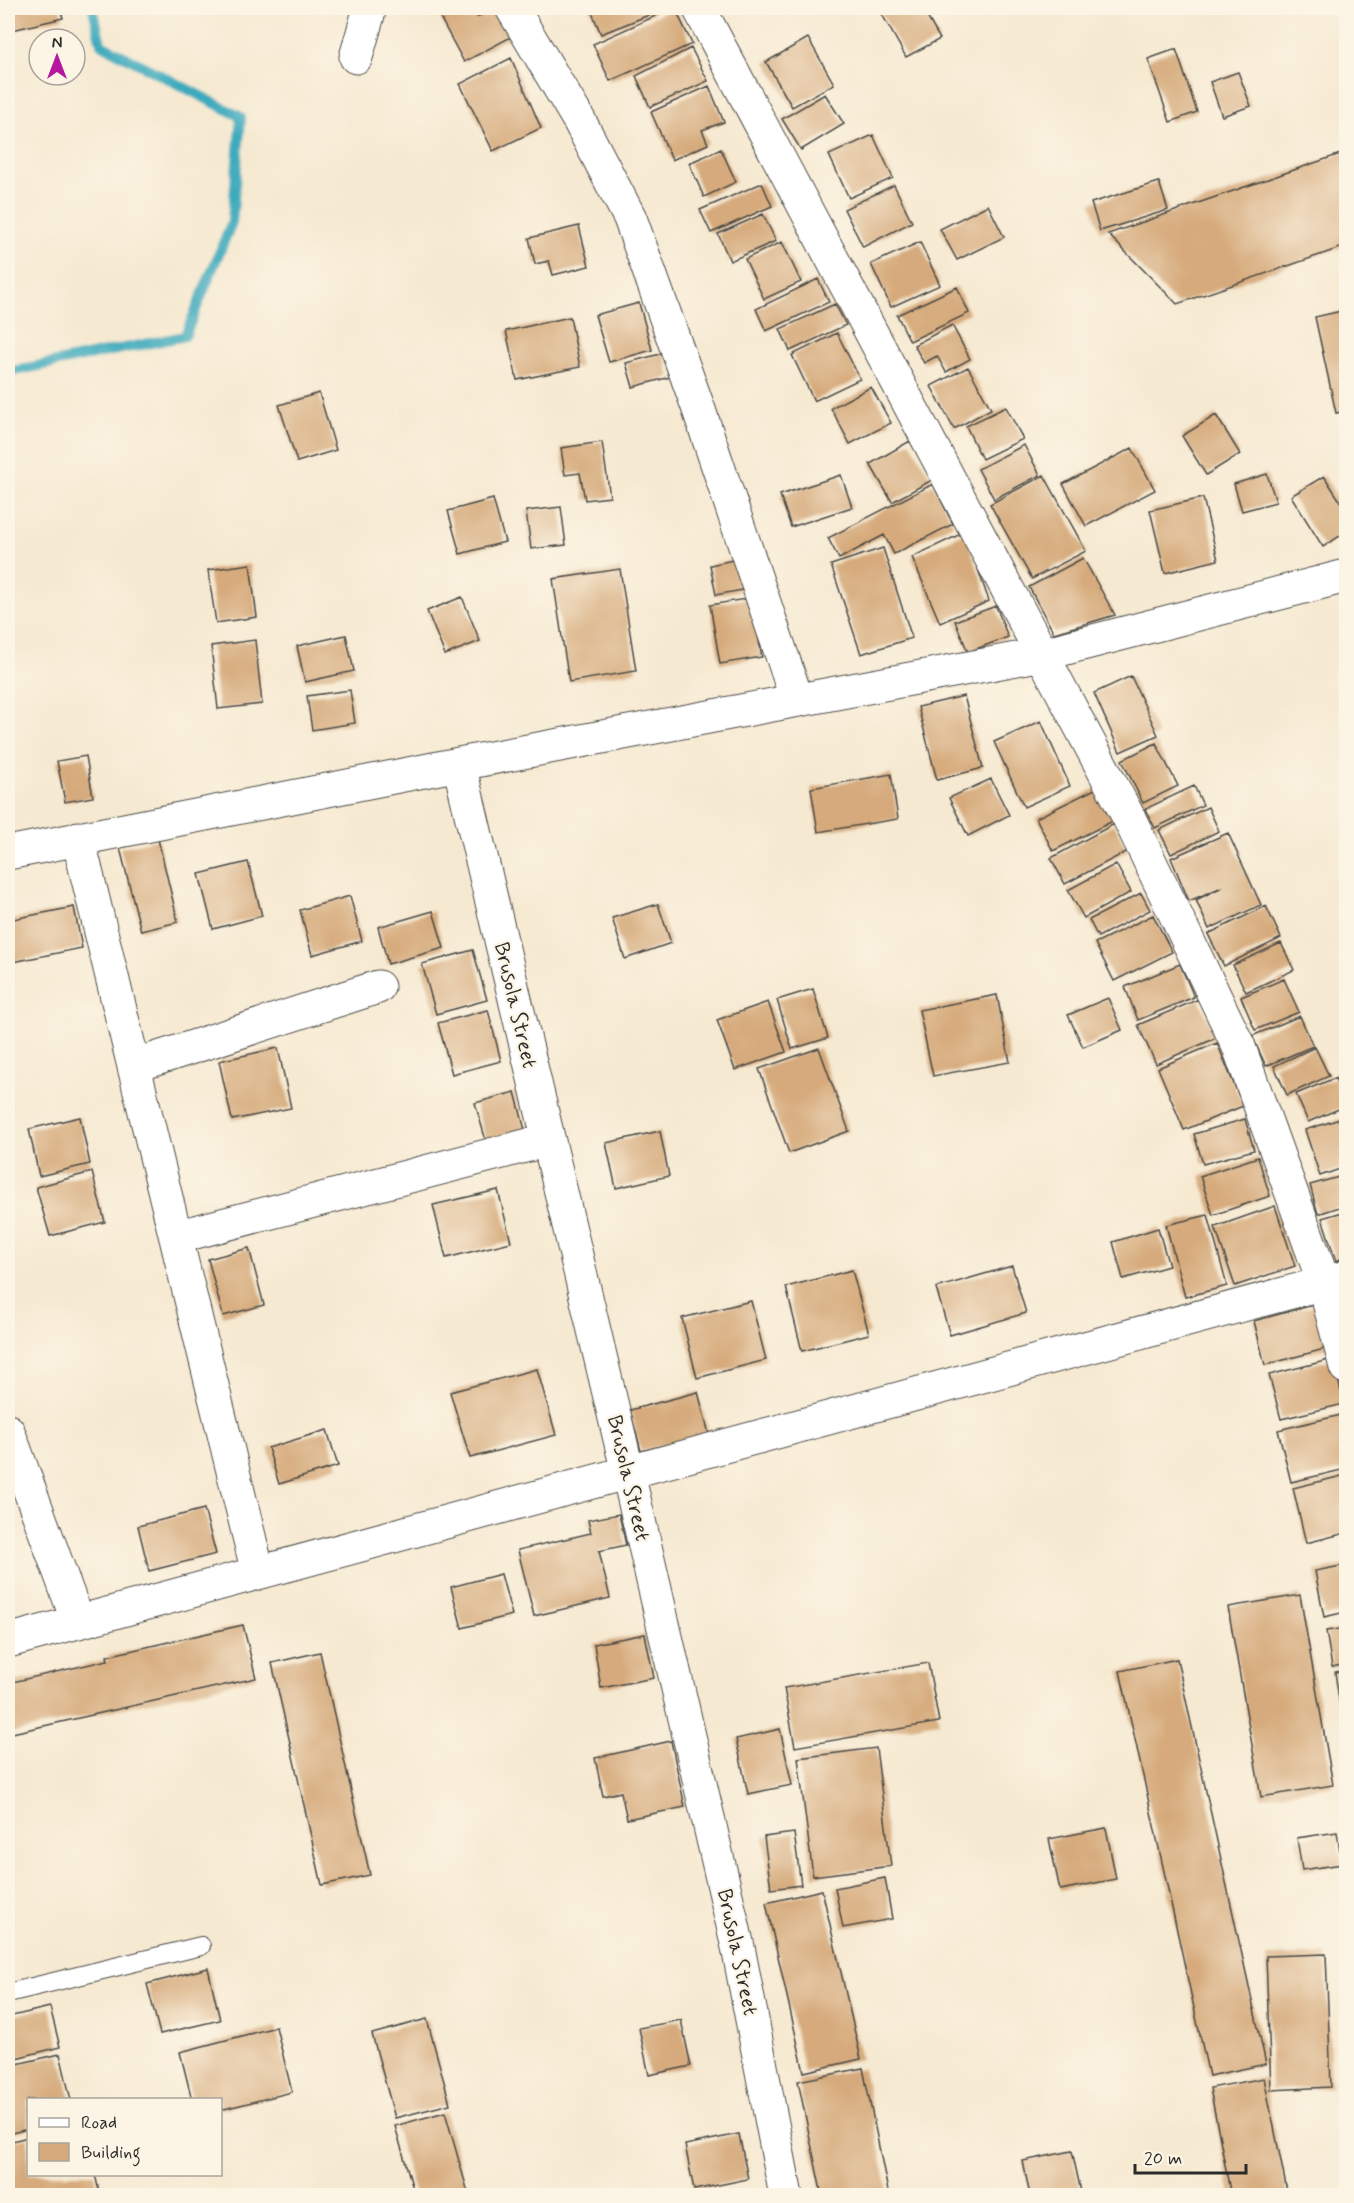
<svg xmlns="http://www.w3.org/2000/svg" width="1354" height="2203" font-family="Mynerve,sans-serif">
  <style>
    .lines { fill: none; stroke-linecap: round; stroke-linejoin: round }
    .stream { stroke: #3daabd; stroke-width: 10 }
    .building { fill: #d6aa7c }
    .service-casing { stroke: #494844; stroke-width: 20 }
    .minor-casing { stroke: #494844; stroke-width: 35 }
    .service { stroke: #fff; stroke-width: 18 }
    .minor { stroke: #fff; stroke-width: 33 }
    .labels { text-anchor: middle; stroke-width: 4.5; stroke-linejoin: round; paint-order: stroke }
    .street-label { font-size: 21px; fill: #2b2b2b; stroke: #fcf5e5 }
  </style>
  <rect width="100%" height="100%" fill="#fcf5e5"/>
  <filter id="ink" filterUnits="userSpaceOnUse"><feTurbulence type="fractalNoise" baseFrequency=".0167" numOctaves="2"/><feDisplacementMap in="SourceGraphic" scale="12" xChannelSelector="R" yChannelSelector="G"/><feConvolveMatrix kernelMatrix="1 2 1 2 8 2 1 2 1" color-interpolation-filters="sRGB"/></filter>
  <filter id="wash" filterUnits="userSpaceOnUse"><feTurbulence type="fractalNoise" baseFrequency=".008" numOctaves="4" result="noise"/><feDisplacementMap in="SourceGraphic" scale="24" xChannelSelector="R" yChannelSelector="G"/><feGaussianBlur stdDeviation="1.35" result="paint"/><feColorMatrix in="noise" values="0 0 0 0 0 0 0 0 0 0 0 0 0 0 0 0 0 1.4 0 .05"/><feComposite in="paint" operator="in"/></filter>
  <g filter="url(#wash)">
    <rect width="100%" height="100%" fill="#f6e9d1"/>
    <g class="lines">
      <path class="stream" d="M8,372L185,336L232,222L241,117L101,44L93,8"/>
    </g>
    <g id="blocks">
      <path class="building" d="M8,8H60L63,18L8,31Z
        M435,8H472L477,17L495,8L511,37L464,62Z
        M590,8H652L654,13L601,34Z
        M673,8H675L692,44L610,81L593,44Z
        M882,8H922L940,39L906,57L879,9Z
        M808,38L834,84L792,107L766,62Z
        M691,48L708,81L650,107L636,76Z
        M1176,49L1197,112L1170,122L1148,59Z
        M511,58L541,128L493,151L460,84Z
        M1238,72L1251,106L1222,116L1210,82Z
        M709,86L724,122L702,130L708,144L672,160L651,112Z
        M825,94L844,124L801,150L782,119Z
        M873,135L893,178L849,198L829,155Z
        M721,149L736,182L704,197L689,163Z
        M1346,152V246L1177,304L1108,234Z
        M1159,182L1168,210L1100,231L1091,203Z
        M762,183L772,206L711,233L700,210Z
        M894,185L912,222L863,247L844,209Z
        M988,205L1004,237L957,260L940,229Z
        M763,214L776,241L730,261L718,234Z
        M579,226L589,266L553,275L549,261L535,264L529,238Z
        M782,242L801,282L764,299L745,259Z
        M920,242L940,285L891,307L871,264Z
        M818,279L829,302L766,331L756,309Z
        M957,287L969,313L910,341L897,315Z
        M639,303L652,350L609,362L595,315Z
        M835,304L846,325L790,351L780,329Z
        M1346,310V411L1336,413L1315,317Z
        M570,317L580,367L517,380L506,331Z
        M952,325L970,359L946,372L937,356L924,363L914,345Z
        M837,333L860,379L814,401L792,355Z
        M664,353L670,377L633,387L626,363Z
        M968,367L991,409L954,429L931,386Z
        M871,387L891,423L850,444L831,408Z
        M319,393L336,450L297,462L279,405Z
        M1006,407L1023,439L982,459L966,426Z
        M1216,415L1240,454L1206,475L1182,436Z
        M910,441L932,480L892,502L870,464Z
        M602,442L610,497L585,500L580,473L565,475L561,448Z
        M1024,445L1040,475L994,499L978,469Z
        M1132,448L1155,490L1086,526L1063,484Z
        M1267,474L1276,502L1242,511L1234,484Z
        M841,475L852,507L791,527L780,495Z
        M1044,475L1086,551L1032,579L990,504Z
        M1324,476L1346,510V532L1323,547L1291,496Z
        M933,484L953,524L894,554L884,535L839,559L828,538Z
        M1203,498L1218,560L1165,573L1150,510Z
        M493,499L505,542L460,554L448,511Z
        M561,507L566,545L531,549L526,511Z
        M965,532L989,601L940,623L912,557Z
        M883,548L912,638L861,654L831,565Z
        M742,558L748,589L716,595L710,565Z
        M1083,558L1115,615L1054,633L1029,587Z
        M250,564L257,617L216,623L208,570Z
        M620,569L636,671L569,682L553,579Z
        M462,597L480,641L445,655L427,611Z
        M751,598L762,657L720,664L710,605Z
        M996,606L1008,637L968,652L955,621Z
        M346,635L354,671L305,682L297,646Z
        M255,640L262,704L218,709L211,646Z
        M1131,676L1158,735L1120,752L1094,693Z
        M350,690L355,723L312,730L307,696Z
        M964,696L983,768L937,780L918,707Z
        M1041,721L1070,786L1024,807L994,742Z
        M1156,743L1178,786L1143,803L1122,760Z
        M86,756L93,797L65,802L57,761Z
        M891,774L898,819L818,832L811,788Z
        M991,779L1009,815L968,836L949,798Z
        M1101,786L1117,819L1053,851L1036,818Z
        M1194,786L1203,805L1155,828L1145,809Z
        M1208,807L1219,831L1171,854L1159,830Z
        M1114,824L1128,851L1065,884L1051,858Z
        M1228,833L1261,905L1209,929L1196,900L1222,887L1189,901L1171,858Z
        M158,839L178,922L141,931L120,848Z
        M248,862L262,916L213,929L199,874Z
        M1116,864L1131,892L1084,918L1068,890Z
        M1141,893L1150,910L1098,937L1089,920Z
        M350,896L362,941L312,955L300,910Z
        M658,904L671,943L625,959L612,918Z
        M1266,906L1281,938L1224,966L1208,934Z
        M74,907L82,948L8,963V920Z
        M433,911L444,948L388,964L378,927Z
        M1153,915L1172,952L1114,981L1095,943Z
        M1281,943L1294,970L1246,992L1233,965Z
        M473,950L487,1000L436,1014L422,964Z
        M1180,964L1194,997L1138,1020L1125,987Z
        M1284,979L1299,1012L1255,1030L1241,997Z
        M813,989L828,1038L792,1049L777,1000Z
        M997,995L1010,1062L933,1076L919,1010Z
        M1108,998L1122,1030L1083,1047L1068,1015Z
        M1199,999L1216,1038L1156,1064L1138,1025Z
        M768,1002L786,1052L735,1070L717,1020Z
        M488,1010L501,1061L452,1074L438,1023Z
        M1300,1016L1313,1046L1266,1066L1252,1036Z
        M1217,1043L1243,1106L1184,1130L1158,1068Z
        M1315,1047L1329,1076L1287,1095L1274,1066Z
        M278,1048L291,1108L232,1120L219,1061Z
        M819,1048L849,1131L789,1153L759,1069Z
        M1335,1078L1346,1106L1308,1122L1296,1094Z
        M515,1092L525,1130L486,1141L475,1103Z
        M80,1117L90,1164L39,1176L29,1129Z
        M1346,1117V1167L1320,1176L1305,1130Z
        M1245,1119L1254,1150L1203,1164L1194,1134Z
        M660,1131L669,1176L616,1188L606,1143Z
        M1258,1157L1270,1196L1213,1215L1200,1176Z
        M92,1172L105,1222L50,1236L36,1187Z
        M1346,1175V1205L1318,1214L1310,1185Z
        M498,1190L511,1242L446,1258L433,1205Z
        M1275,1206L1295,1266L1235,1286L1215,1227Z
        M1346,1211V1257L1336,1261L1322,1218Z
        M1208,1215L1227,1286L1185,1297L1166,1225Z
        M1158,1228L1169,1266L1123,1279L1113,1242Z
        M249,1248L264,1305L223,1316L208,1259Z
        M1012,1266L1026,1313L950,1335L936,1288Z
        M852,1270L869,1334L802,1351L786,1287Z
        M751,1301L766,1360L697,1378L682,1318Z
        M1317,1304L1328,1348L1265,1365L1254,1321Z
        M1333,1359L1344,1404L1281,1419L1269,1375Z
        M537,1369L556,1435L470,1458L450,1392Z
        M698,1392L709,1434L641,1451L630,1410Z
        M1345,1414L1346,1469L1291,1482L1278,1430Z
        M327,1430L338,1466L279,1484L268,1448Z
        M1346,1475V1533L1306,1543L1293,1488Z
        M204,1509L216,1554L149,1571L138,1526Z
        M619,1514L626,1545L599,1551L610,1598L534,1616L518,1550L591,1533L588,1520Z
        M1346,1565V1612L1324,1617L1315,1571Z
        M501,1574L512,1615L462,1628L451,1587Z
        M1300,1595L1333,1785L1261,1797L1228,1607Z
        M243,1625L256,1678L8,1734V1683L108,1660L107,1656Z
        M1346,1628V1664L1332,1667L1326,1631Z
        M645,1634L654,1678L601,1688L594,1644Z
        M320,1652L370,1875L322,1885L272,1663Z
        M1177,1659L1266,2064L1209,2076L1120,1671Z
        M928,1663L939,1722L795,1747L784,1688Z
        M1346,1670V1721H1342L1335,1672Z
        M780,1729L792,1785L748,1794L736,1739Z
        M671,1741L685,1807L627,1819L621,1792L603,1796L595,1758Z
        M876,1748L891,1866L813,1876L798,1758Z
        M1106,1828L1116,1879L1060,1890L1049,1839Z
        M1337,1832L1342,1864L1302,1870L1297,1838Z
        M794,1833L801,1885L771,1889L764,1837Z
        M885,1878L892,1919L843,1928L835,1888Z
        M822,1890L861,2059L804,2072L766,1903Z
        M1326,1954L1331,2087L1271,2090L1266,1956Z
        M208,1968L220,2020L160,2034L147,1984Z
        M50,2007L60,2047L8,2060V2017Z
        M427,2019L450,2104L395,2118L372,2034Z
        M681,2020L691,2066L649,2075L639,2028Z
        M276,2027L292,2092L220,2110V2100H192L180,2052Z
        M60,2054L71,2100H28V2129L8,2134V2066Z
        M863,2068L889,2196H822L798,2081Z
        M1264,2078L1288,2196H1231L1210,2088Z
        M445,2112L469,2196H415L395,2126Z
        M739,2134L748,2179L694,2190L685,2145Z
        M28,2137V2174H95L100,2196H8V2142Z
        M1072,2151L1082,2196H1030L1023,2161Z"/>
    </g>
  </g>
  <g filter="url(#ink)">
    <use href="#blocks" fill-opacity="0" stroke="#494844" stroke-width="1.5"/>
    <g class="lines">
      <g class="service-casing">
        <path id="service" d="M8,1993L201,1946"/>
      </g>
      <g class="minor-casing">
        <path id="minor" d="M512,8L580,122L630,218L698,407L797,700
          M699,8L1129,818L1239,1047L1324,1283L1346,1367
          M356,57L370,8
          M459,764L628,1473L738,1947L786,2196
          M78,838L258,1573
          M8,853L459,764L1043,654L1346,576
          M134,1066L378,987
          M176,1237L548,1140
          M8,1431L78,1622
          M8,1641L1346,1277"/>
      </g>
      <use href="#service" class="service"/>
      <use href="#minor" class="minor"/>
    </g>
  </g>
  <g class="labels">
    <g class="street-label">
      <text transform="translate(516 1005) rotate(77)" y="7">Brusola Street</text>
      <text transform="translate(629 1478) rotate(77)" y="7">Brusola Street</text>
      <text transform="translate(738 1952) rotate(78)" y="7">Brusola Street</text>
    </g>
  </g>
  <rect width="1354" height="2203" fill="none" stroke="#fcf5e5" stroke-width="30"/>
  <rect x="27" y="2098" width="195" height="78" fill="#fcf5e5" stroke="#a8a49b" stroke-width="1.5"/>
  <rect x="39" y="2118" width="30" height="9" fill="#ffffff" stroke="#a8a49b" stroke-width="1.5"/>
  <text x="81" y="2128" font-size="18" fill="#2b2b2b">Road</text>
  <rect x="39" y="2143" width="30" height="18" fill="#d6aa7c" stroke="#a8a49b" stroke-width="1.5"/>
  <text x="81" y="2158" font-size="18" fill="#2b2b2b">Building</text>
  <g transform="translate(57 57)"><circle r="28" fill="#fcf5e5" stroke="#a8a49b" stroke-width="1.5"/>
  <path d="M0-4.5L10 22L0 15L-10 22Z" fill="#b5179e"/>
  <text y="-9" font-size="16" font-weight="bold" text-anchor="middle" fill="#2b2b2b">N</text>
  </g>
  <path d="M1135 2164v9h111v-9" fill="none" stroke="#2b2b2b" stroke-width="3"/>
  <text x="1144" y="2164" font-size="18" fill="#2b2b2b" stroke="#fcf5e5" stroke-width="4.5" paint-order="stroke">20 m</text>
</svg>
